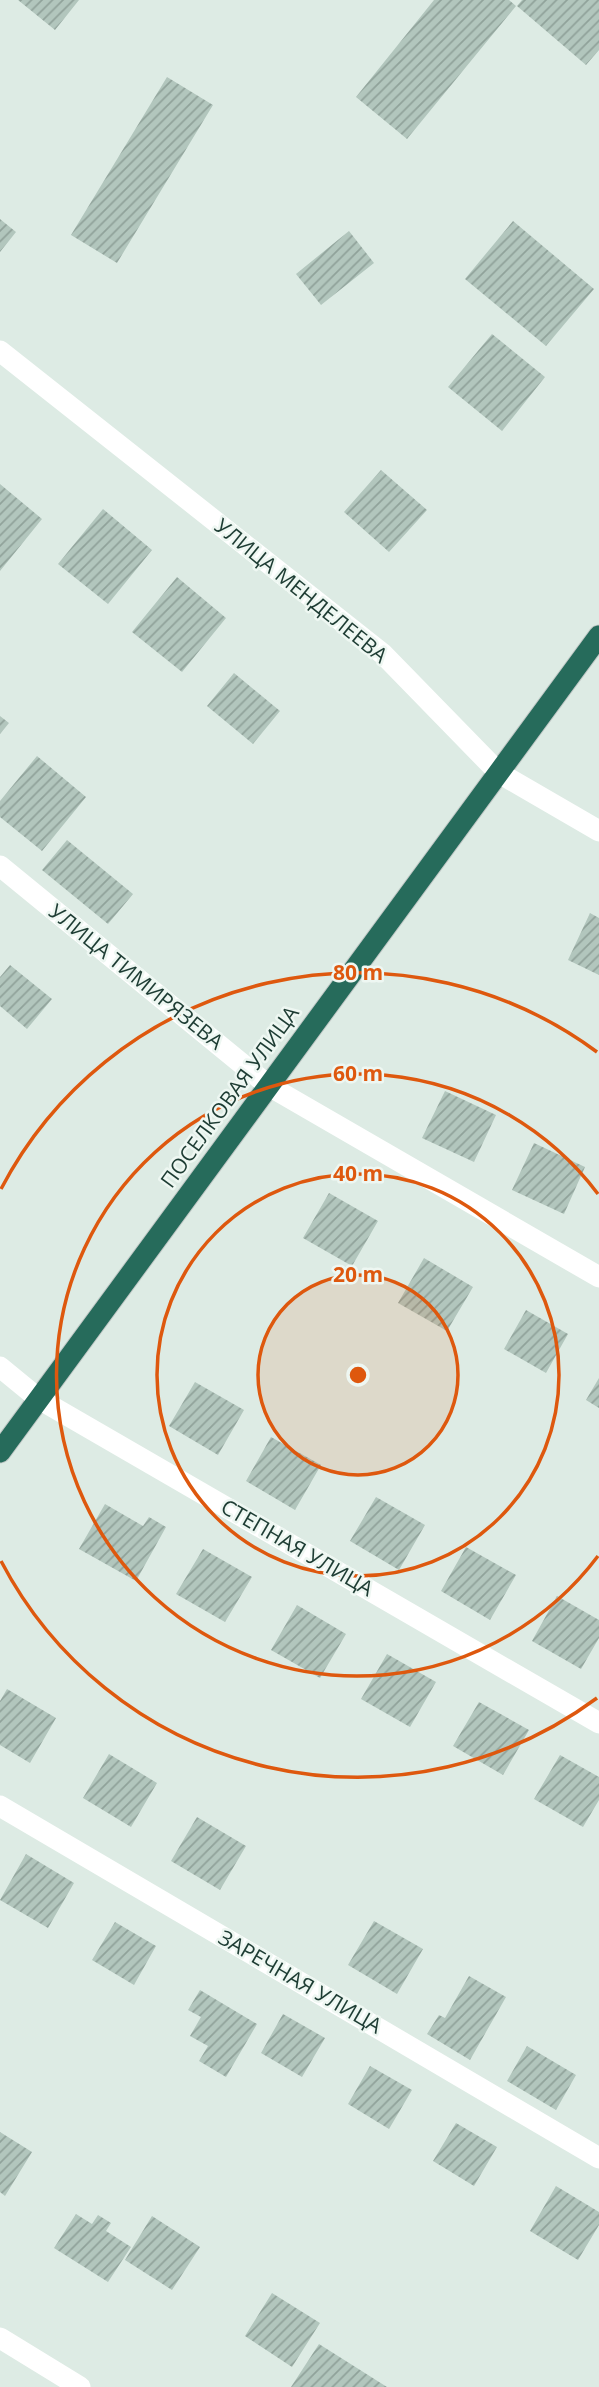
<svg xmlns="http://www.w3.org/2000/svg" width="599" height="2387" font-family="'Open Sans',sans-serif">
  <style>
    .building { fill: url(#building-hatch) }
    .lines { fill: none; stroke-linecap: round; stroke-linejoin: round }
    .highway-casing { stroke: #c0c8c6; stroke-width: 23 }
    .minor { stroke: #fff; stroke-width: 21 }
    .highway { stroke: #266b5b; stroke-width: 21 }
    .ring { fill: none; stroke: #de580e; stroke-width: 3.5 }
    .labels { text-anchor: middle; stroke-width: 5; stroke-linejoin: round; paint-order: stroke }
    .street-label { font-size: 21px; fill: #1d3c33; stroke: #eef7f2 }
    .centre { fill: #de580e; stroke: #eef7f2; stroke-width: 3.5 }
    .ring-label { font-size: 21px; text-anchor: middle; font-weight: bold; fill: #de580e; stroke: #eef7f2; stroke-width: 5; stroke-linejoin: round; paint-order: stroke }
  </style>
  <defs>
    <pattern id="building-hatch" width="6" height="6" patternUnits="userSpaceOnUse" patternTransform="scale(1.75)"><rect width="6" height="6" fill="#b2c6bd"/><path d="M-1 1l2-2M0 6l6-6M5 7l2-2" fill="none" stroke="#90a29a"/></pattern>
  </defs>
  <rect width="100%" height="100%" fill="#ddebe4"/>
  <path class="building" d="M18,0H79L55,30Z
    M434,0H509L516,6L407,139L356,97Z
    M522,0H599V50L586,65L517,6Z
    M167,77L213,105L117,263L71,235Z
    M0,219L16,232L0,252Z
    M513,221L594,289L546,346L465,279Z
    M349,231L374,263L321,305L296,274Z
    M492,334L545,377L502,431L448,387Z
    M381,470L427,510L389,552L344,512Z
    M0,484L42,519L0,571Z
    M103,509L152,550L108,604L58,564Z
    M177,577L226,618L182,672L132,632Z
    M234,673L280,711L253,744L207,706Z
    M0,716L9,723L0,734Z
    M37,756L86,797L42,851L0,817V801Z
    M67,840L133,894L108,924L42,870Z
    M590,913L599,918V975L568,960Z
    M10,965L52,999L27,1029L0,1006V977Z
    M445,1091L496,1115L474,1162L422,1138Z
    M534,1143L585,1167L564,1214L512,1190Z
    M329,1193L378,1221L352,1266L303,1238Z
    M424,1258L473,1287L447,1331L398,1303Z
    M526,1310L568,1334L546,1373L504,1349Z
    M599,1378V1408L586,1400Z
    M195,1382L244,1410L218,1455L169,1426Z
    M271,1437L321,1465L295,1510L246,1481Z
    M376,1497L425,1525L399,1570L350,1541Z
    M105,1504L143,1526L149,1517L166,1527L136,1581L79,1549Z
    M466,1547L516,1575L490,1620L441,1591Z
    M203,1549L252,1577L225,1622L176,1594Z
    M557,1596L599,1620V1638L581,1669L532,1641Z
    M297,1605L346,1634L320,1678L271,1650Z
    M387,1654L436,1682L410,1727L361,1699Z
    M7,1689L56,1718L30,1763L0,1745V1701Z
    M479,1702L529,1730L503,1775L453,1746Z
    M109,1754L157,1783L131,1827L83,1798Z
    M560,1755L599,1777V1800L583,1827L534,1799Z
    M197,1817L246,1846L220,1890L171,1861Z
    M26,1854L74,1883L48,1928L0,1900Z
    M374,1921L423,1949L397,1994L348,1965Z
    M115,1922L156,1946L134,1985L92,1960Z
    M469,1976L506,1997L470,2060L427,2034L439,2015L445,2018Z
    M200,1990L257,2024L226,2077L199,2061L208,2046L190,2036L201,2017L188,2010Z
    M283,2014L325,2038L302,2077L261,2053Z
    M527,2046L576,2075L556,2110L507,2081Z
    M370,2066L412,2090L389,2129L348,2104Z
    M456,2123L497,2147L474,2186L433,2161Z
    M0,2132L32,2152L5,2196L0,2192Z
    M556,2186L599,2212V2225L578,2260L530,2231Z
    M76,2214L92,2224L98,2215L111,2223L106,2231L131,2247L108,2282L54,2248Z
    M152,2216L200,2247L172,2290L125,2260Z
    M272,2293L320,2323L292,2367L245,2336Z
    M319,2344L387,2387H291Z"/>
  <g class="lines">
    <g class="highway-casing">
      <path id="highway" d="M0,1452L599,636"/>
    </g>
    <path class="minor" d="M0,351L383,654L499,773L599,831
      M0,866L269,1086L599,1277
      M0,1367L39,1399L599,1723
      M0,1806L599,2158
      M0,2338L80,2387"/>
    <use href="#highway" class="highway"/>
  </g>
  <circle cx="358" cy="1375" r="100" fill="#de580e" fill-opacity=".12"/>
  <g class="ring">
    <circle cx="358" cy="1375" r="100"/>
    <circle cx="358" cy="1375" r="201"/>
    <path d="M598 1556A301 301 0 1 1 598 1194"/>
    <path d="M597 1698A402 402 0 0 1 1 1561M1 1189A402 402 0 0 1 597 1052"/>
  </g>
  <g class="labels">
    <g class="street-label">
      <text transform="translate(301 591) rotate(39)" y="7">УЛИЦА МЕНДЕЛЕЕВА</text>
      <text transform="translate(136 977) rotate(39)" y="7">УЛИЦА ТИМИРЯЗЕВА</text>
      <text transform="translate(230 1097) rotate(-54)" y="7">ПОСЕЛКОВАЯ УЛИЦА</text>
      <text transform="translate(297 1548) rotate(30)" y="7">СТЕПНАЯ УЛИЦА</text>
      <text transform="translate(300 1982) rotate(30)" y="7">ЗАРЕЧНАЯ УЛИЦА</text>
    </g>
  </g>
  <circle cx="358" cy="1375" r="10" class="centre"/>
  <g class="ring-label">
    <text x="358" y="980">80 m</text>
    <text x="358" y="1081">60 m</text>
    <text x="358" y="1181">40 m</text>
    <text x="358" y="1282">20 m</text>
  </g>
</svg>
